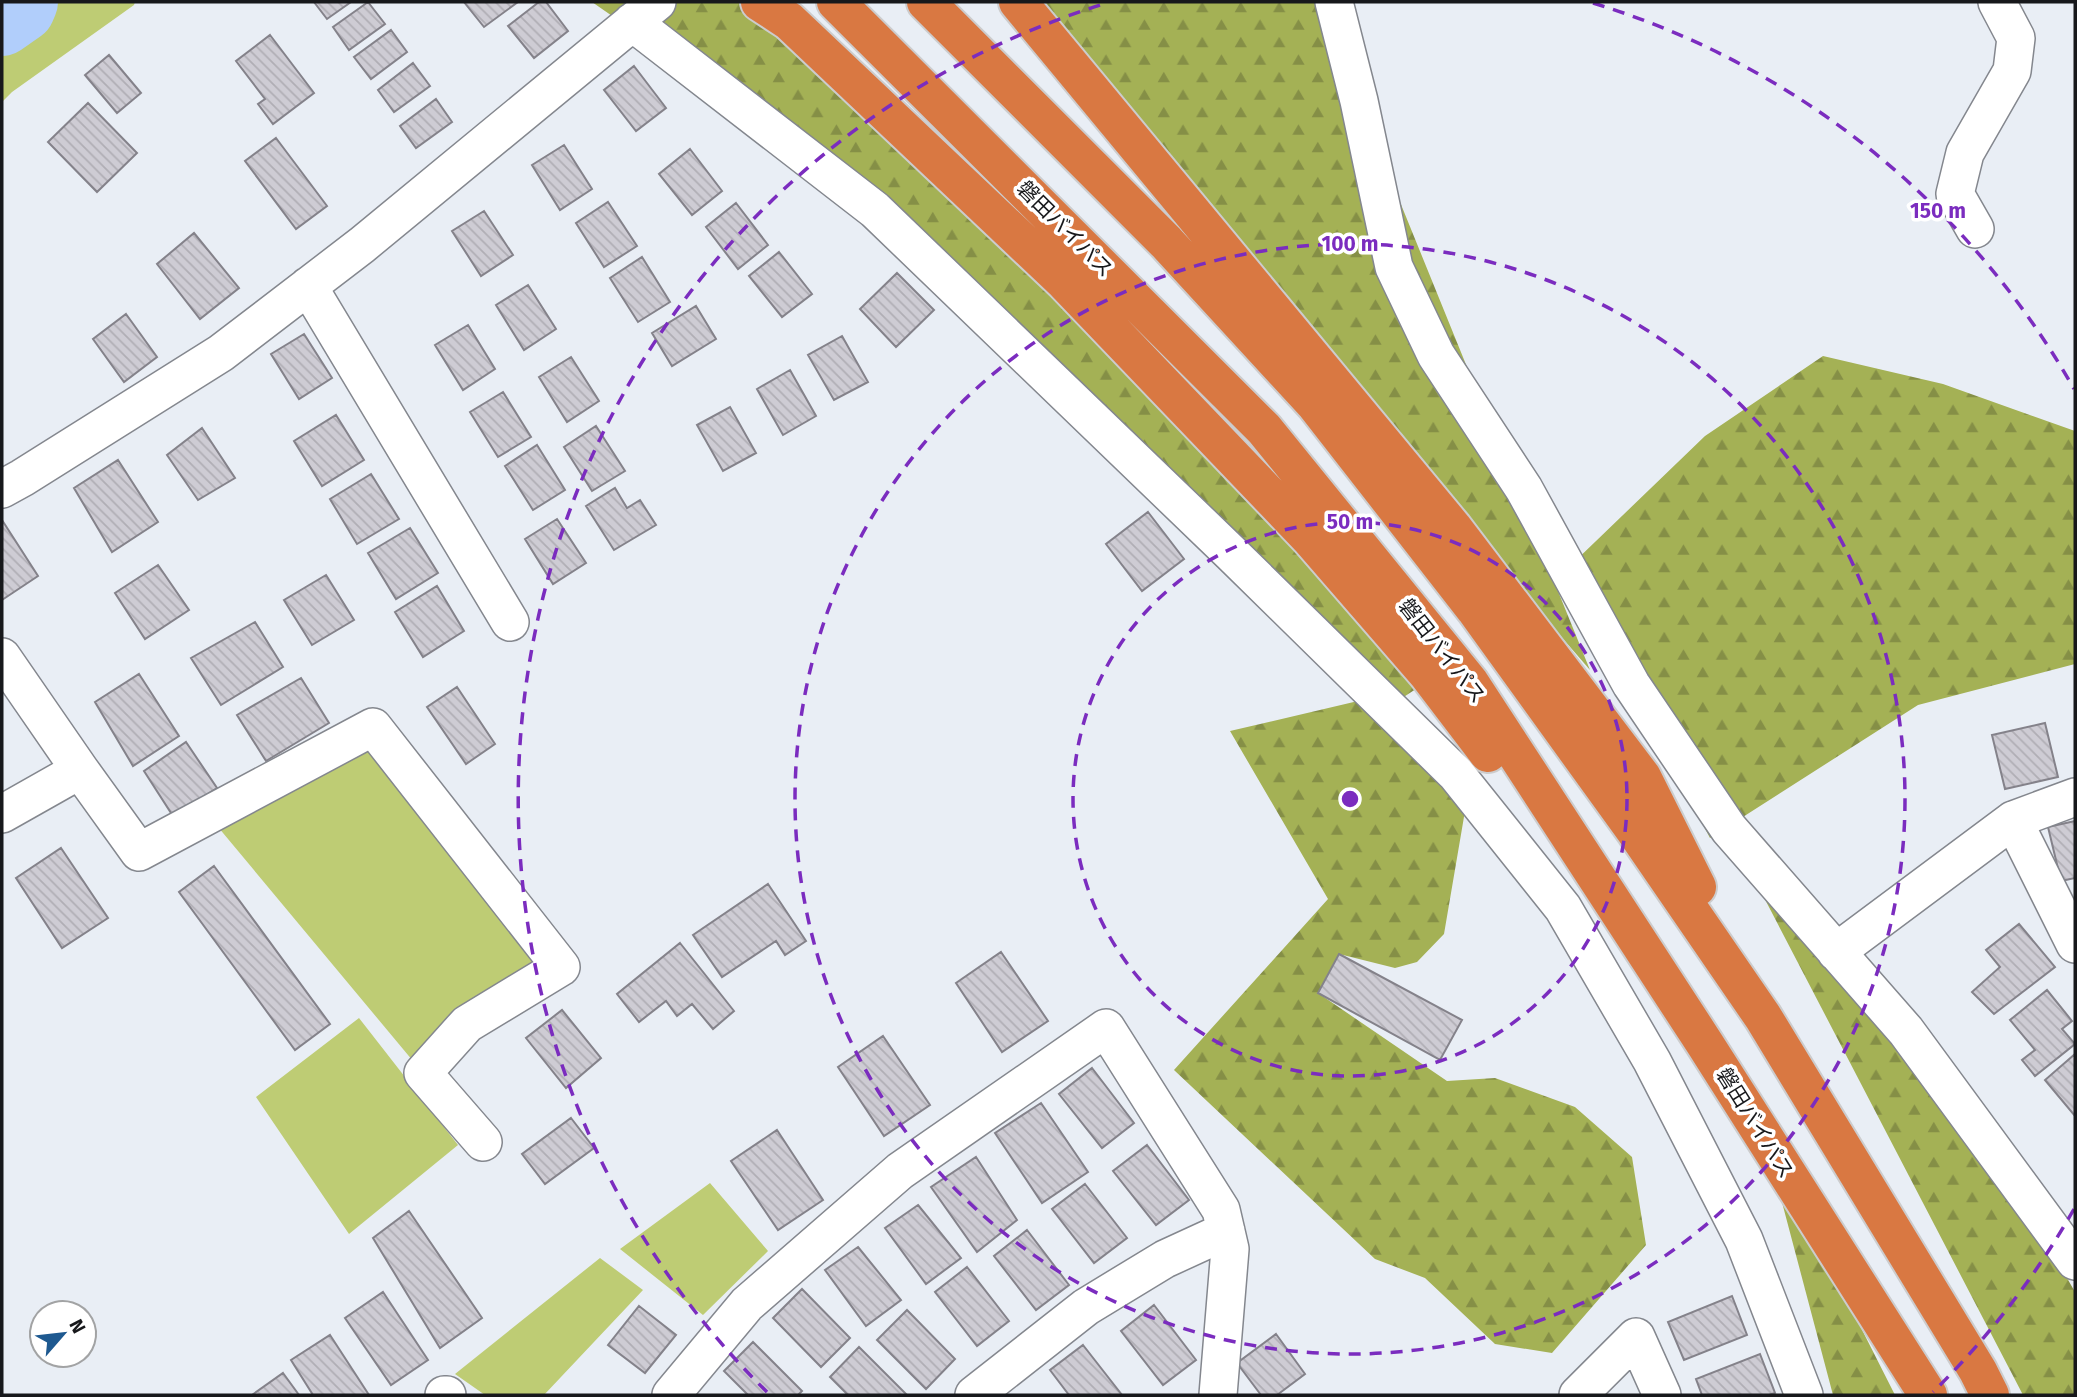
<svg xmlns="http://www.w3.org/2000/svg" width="2077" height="1397" font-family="'Fira Sans','Noto Sans JP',sans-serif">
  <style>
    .grass { fill: #becc74 }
    .forest { fill: url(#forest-firs) }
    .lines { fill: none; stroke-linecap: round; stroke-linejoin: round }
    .river { stroke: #b1cefb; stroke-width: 66 }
    .building { fill: url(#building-back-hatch); stroke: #84828a; stroke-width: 2 }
    .street-casing { stroke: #84878e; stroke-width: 40 }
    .highway-casing { stroke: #cccccd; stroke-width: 42 }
    .street { stroke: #fff; stroke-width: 37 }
    .highway { stroke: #d97842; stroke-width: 38 }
    .ring { fill: none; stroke: #7b2cbf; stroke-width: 3.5; stroke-dasharray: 12 9 }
    .labels { text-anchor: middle; stroke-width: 7; stroke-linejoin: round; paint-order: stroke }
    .street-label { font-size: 21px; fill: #17181b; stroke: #fff }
    .centre { fill: #7b2cbf; stroke: #fff; stroke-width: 3.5 }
    .ring-label { font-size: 21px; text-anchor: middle; font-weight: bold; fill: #7b2cbf; stroke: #fff; stroke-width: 7; stroke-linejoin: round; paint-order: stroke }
  </style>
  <defs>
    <pattern id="forest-firs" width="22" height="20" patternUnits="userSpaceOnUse" patternTransform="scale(1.75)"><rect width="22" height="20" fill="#a4b155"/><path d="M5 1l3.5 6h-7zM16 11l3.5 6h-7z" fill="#858f46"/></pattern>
    <pattern id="building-back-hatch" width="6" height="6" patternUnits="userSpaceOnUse" patternTransform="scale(1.75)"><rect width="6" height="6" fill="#ceccd4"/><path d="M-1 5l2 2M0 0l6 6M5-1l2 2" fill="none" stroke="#b0aeb5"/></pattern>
  </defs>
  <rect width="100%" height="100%" fill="#e9eef5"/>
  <path class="grass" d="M2,2H135L134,5L12,92L2,102Z
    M373,727L561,967L423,1073L208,815Z
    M359,1018L458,1145L349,1234L256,1097Z
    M710,1183L768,1251L703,1315L620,1249Z
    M600,1258L643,1290L544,1395H485L455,1374Z"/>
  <path class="forest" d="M592,2H776L1260,502L1419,687L1396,702L726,95Z
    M1039,2H1325L1359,101L1590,670L1156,169Z
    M1823,356L1943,384L2075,431V664L1918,705L1710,838L1568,568L1705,436Z
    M1358,701L1465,811L1444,934L1417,962L1395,968L1339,954L1318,993L1447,1081L1495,1078L1575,1107L1632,1157L1646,1245L1552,1353L1495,1344L1425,1278L1375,1259L1174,1070L1328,899L1230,731Z
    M1758,886L1992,1147L2075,1292V1395H2023Z
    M1765,1138L1895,1395H1833Z"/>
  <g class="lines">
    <path class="river" d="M2,23L22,9L25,2"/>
  </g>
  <path class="building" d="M314,2H351L327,19Z
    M368,2L385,24L349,50L333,27Z
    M464,2H518L484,27Z
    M539,2H546L568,31L534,58L508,26Z
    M391,30L407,52L371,79L354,57Z
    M270,35L314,93L273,124L258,104L265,99L236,61Z
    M109,55L141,93L117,113L85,75Z
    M413,63L430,86L394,112L378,90Z
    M634,66L666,108L636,131L604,90Z
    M436,99L452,122L416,148L400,126Z
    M88,103L137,153L97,192L48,142Z
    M276,138L327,206L296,229L245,161Z
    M564,145L592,189L560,210L532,165Z
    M690,149L722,191L692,215L659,174Z
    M608,202L637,246L604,267L576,223Z
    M736,203L768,245L738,269L706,227Z
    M484,211L513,255L481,276L452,231Z
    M194,233L239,288L200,319L157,264Z
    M779,252L812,294L782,317L749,276Z
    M642,257L670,302L638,322L610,278Z
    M897,273L934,310L896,347L860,309Z
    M528,285L556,329L524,350L496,305Z
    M696,306L716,339L672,366L652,333Z
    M126,314L157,357L124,382L93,339Z
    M468,325L495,369L463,390L435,345Z
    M304,334L332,378L299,399L271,354Z
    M842,336L868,382L834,400L808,355Z
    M571,357L599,401L567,422L539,377Z
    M790,370L816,416L783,435L757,389Z
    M503,392L531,437L498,457L470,412Z
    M730,407L756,453L723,471L697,425Z
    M336,415L364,460L322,486L294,441Z
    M596,426L625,471L592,491L564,447Z
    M202,428L235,478L198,500L167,455Z
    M537,445L565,490L533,510L505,466Z
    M118,460L158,522L112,552L74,488Z
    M371,474L399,519L357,544L330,499Z
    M615,488L627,508L640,500L656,525L614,550L586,506Z
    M1148,512L1184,559L1142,591L1106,544Z
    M557,519L586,563L553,584L525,539Z
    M2,520L38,576L2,600Z
    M410,528L438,573L396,599L368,553Z
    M158,565L189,610L145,639L115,593Z
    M326,575L354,620L312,645L284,600Z
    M437,586L464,631L423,657L395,612Z
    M255,622L283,667L221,705L191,658Z
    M139,674L179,736L133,766L95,702Z
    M301,678L329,723L266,761L237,715Z
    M457,687L495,744L466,764L427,707Z
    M2045,723L2058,777L2005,789L1992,735Z
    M186,742L217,788L173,816L144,771Z
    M2075,821V878L2061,881L2048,827Z
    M61,848L108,918L62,948L16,878Z
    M214,866L330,1024L295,1050L179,892Z
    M768,884L806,941L785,955L776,941L722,977L693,935Z
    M2019,924L2055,967L1994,1014L1972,992L2000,967L1986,950Z
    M680,943L734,1011L713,1029L692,1004L677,1016L666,1001L639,1022L617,994Z
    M1001,952L1048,1021L1002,1052L956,983Z
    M1339,954L1462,1020L1440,1060L1318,993Z
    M2047,990L2072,1021L2062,1029L2075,1044L2035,1076L2022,1060L2035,1050L2010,1020Z
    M562,1010L601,1058L566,1088L526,1038Z
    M883,1036L930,1105L884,1136L838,1067Z
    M2075,1054V1116L2045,1080Z
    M1092,1068L1134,1123L1102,1148L1059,1094Z
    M1041,1103L1088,1172L1042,1203L995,1133Z
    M571,1118L594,1148L545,1184L522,1154Z
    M777,1130L823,1200L778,1230L731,1161Z
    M1147,1145L1189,1200L1156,1225L1113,1171Z
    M976,1157L1017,1220L977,1252L931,1187Z
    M1085,1184L1127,1238L1094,1263L1052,1209Z
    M918,1205L961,1258L926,1284L885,1228Z
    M409,1211L482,1318L440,1348L373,1238Z
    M1027,1230L1069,1285L1036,1310L994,1256Z
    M858,1247L901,1300L866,1326L825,1270Z
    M967,1267L1009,1321L977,1346L935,1292Z
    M802,1289L850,1338L821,1367L773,1318Z
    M383,1292L428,1360L391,1385L345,1318Z
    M1732,1296L1747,1335L1684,1360L1668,1322Z
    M1154,1305L1196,1360L1163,1385L1121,1331Z
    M639,1306L676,1335L645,1373L608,1345Z
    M907,1310L955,1359L926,1389L877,1340Z
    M1276,1334L1305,1374L1277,1395H1261L1237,1363Z
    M330,1335L369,1395H313L291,1360Z
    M753,1342L802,1391L798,1395H748L724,1371Z
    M1083,1345L1122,1395H1069L1050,1370Z
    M859,1347L907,1395H848L830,1377Z
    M1760,1354L1775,1393L1769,1395H1702L1696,1379Z
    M283,1373L299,1395H252Z"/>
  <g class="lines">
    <g class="street-casing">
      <path id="street" d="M1334,2L1359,101L1394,267L1436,355L1524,489L1631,684L1729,829L1906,1031L2075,1261
        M632,22L875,210L1231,553L1456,774L1563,908L1652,1061L1744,1240L1804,1395
        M1975,229L1955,194L1965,153L2012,71L2016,38L1997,2
        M308,286L510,622
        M2,489L22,478L221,353L362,245L657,2
        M2,657L80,770L139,852L373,727L561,967L467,1024L423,1073L483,1142
        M2,814L80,770
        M2013,820L2075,944
        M1836,952L2013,820L2075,797
        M444,1395H447
        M671,1395L747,1304L900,1171L1106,1028L1221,1210L1230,1249L1218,1395
        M974,1395L1086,1307L1165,1259L1226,1231
        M1578,1395L1636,1337L1662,1395"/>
    </g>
    <g class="highway-casing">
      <path id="highway" d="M760,2L789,21L1065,282L1310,538L1427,673L1488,753
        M836,2L1264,429L1470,683L1705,1044L1928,1395
        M926,2L1166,242L1316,405L1475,609L1636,832L1763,1017L1978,1371L1990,1395
        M1018,2L1453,528L1642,777L1697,887"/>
    </g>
    <use href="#street" class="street"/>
    <use href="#highway" class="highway"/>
  </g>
  <g class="ring">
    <circle cx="1350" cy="799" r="277"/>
    <circle cx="1350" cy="799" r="555"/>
    <path d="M2074 1209A832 832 0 0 1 1933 1392M767 1392A832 832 0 0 1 1107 3M1593 3A832 832 0 0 1 2074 389"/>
  </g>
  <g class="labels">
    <g class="street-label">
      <text transform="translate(1065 229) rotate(45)" y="7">磐田バイパス</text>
      <text transform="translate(1442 651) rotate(52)" y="7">磐田バイパス</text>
      <text transform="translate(1755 1123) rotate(58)" y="7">磐田バイパス</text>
    </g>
  </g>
  <circle cx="1350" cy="799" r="10" class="centre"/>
  <g class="ring-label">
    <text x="1938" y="218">150 m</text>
    <text x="1350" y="251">100 m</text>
    <text x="1350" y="529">50 m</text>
  </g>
  <rect width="2077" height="1397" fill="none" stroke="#17181b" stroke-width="7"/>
  <g transform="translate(63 1334) rotate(62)"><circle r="33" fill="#ffffff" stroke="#a2a3a4" stroke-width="2"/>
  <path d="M0-5L12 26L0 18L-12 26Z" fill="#1e5990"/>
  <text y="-10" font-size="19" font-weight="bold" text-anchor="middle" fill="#17181b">N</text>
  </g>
</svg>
